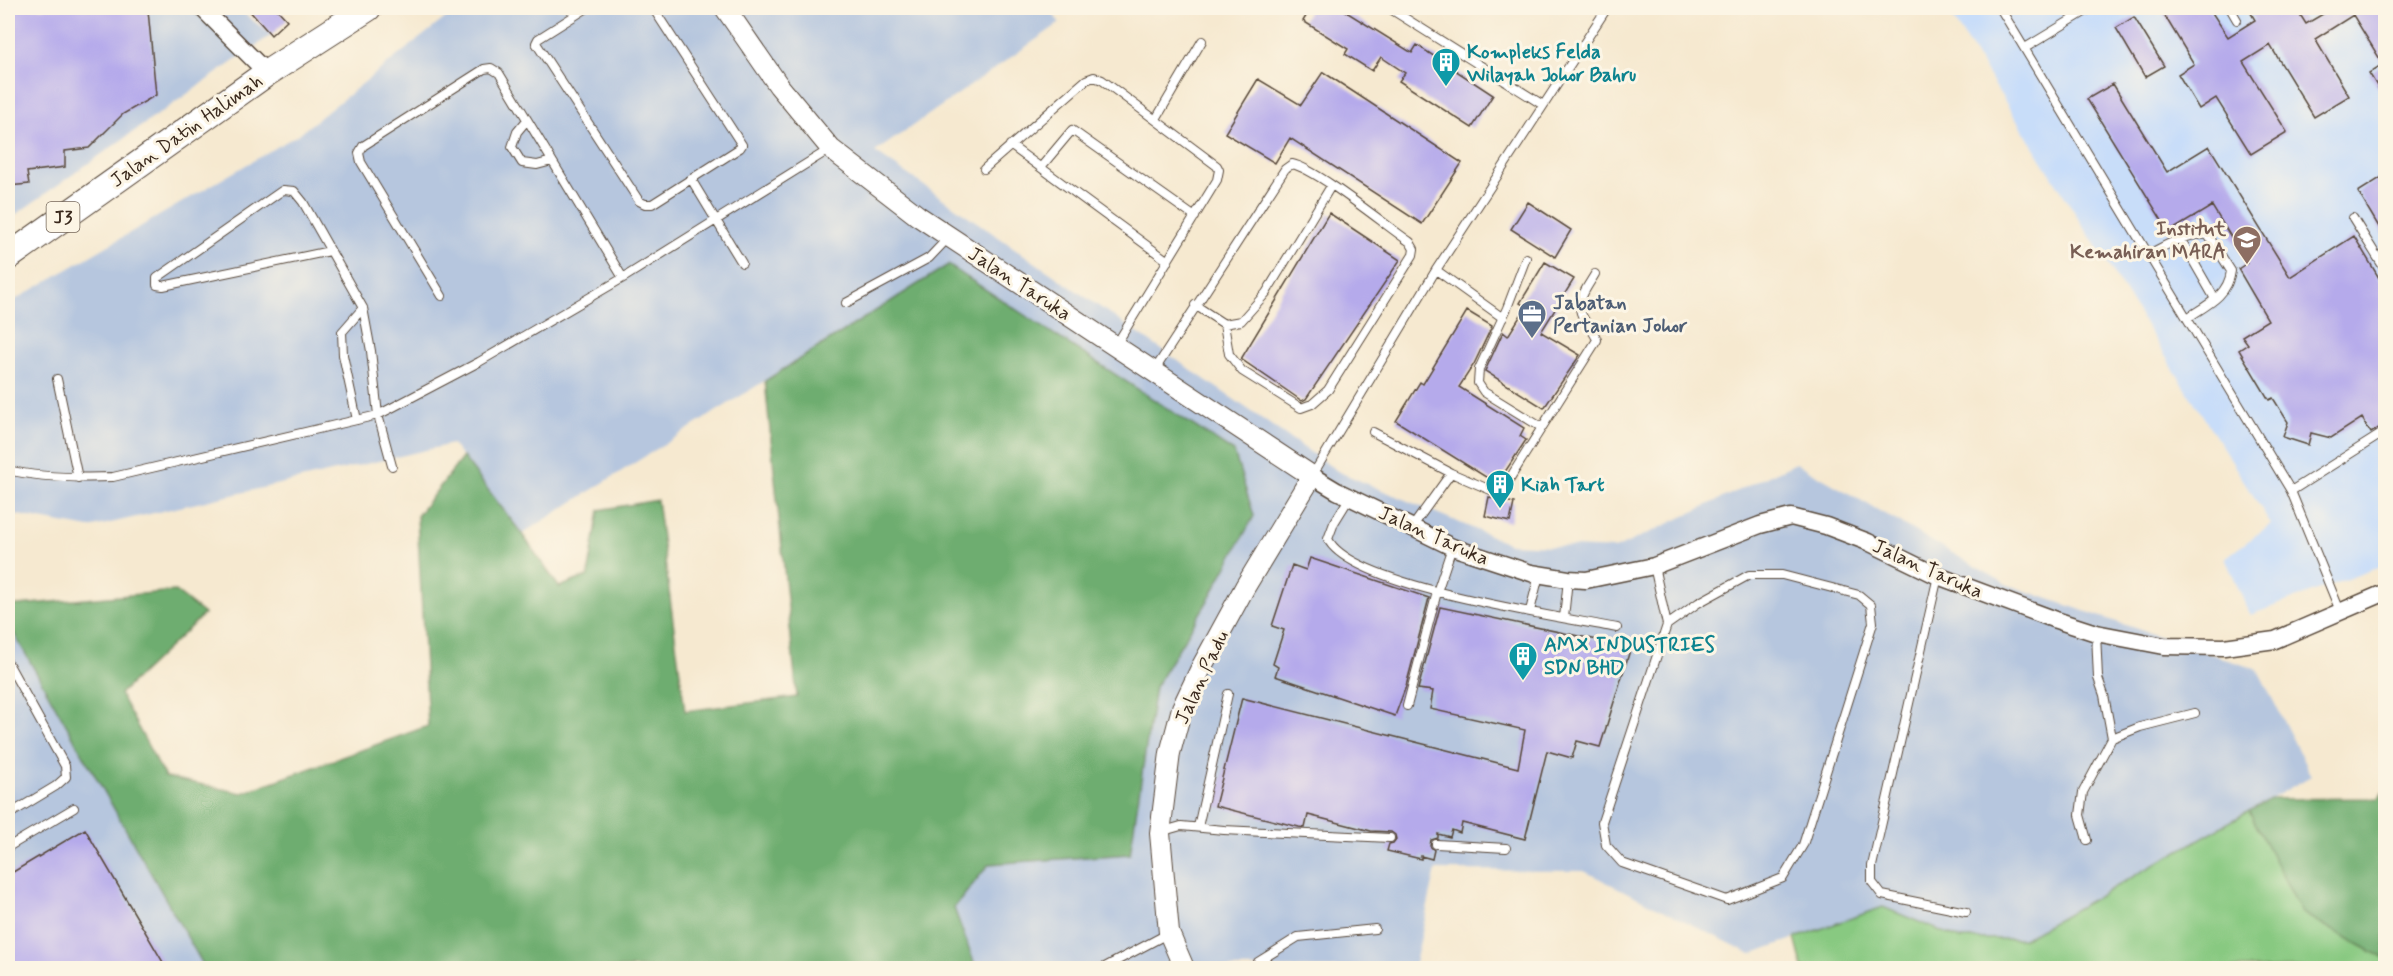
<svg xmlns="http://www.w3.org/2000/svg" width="2393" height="976" font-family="Mynerve,sans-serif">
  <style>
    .built { fill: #c8ddf9 }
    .industrial { fill: #b6c6de }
    .green { fill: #88c981; stroke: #627a50; stroke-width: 1.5 }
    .forest { fill: #6ead6f; stroke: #546c46; stroke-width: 1.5 }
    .building { fill: #b5aaeb }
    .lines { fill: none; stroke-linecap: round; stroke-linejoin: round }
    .service-casing { stroke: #574739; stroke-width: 10 }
    .minor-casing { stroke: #574739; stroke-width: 19 }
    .tertiary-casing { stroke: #574739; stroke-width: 22 }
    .primary-casing { stroke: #574739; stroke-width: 28 }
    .service { stroke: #fff; stroke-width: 8 }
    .minor { stroke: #fff; stroke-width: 16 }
    .tertiary { stroke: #fff; stroke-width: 20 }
    .primary { stroke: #fff; stroke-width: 26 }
    .labels { text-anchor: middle; stroke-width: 6; stroke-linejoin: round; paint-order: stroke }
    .shield { fill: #fcf5e5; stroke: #75675a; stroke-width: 1.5 }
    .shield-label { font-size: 18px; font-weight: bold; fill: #3b2a1e }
    .culture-label { font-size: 20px; font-weight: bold; fill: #0d838f; stroke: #fcf5e5; text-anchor: start }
    .street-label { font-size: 20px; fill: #3b2a1e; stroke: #fcf5e5 }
    .education-label { font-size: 20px; font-weight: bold; fill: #785e54; stroke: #fcf5e5; text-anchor: end }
    .service-label { font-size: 20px; font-weight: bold; fill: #4e5e75; stroke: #fcf5e5; text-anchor: start }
  </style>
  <rect width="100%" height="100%" fill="#fcf5e5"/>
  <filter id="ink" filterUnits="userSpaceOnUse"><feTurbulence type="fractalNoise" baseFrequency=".0167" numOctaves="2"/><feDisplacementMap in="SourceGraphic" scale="12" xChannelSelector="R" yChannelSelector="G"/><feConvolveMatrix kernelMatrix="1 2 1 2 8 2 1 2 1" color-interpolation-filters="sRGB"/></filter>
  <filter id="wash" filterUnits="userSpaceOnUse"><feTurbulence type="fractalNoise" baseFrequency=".008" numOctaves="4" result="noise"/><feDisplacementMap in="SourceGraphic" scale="24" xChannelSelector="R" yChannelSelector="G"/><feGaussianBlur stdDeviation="1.35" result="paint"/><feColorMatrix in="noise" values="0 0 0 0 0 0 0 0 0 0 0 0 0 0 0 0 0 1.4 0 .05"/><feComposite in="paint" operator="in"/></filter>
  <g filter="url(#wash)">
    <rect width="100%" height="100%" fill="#f6e9d0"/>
    <path class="built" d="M1946,8H2385V565L2250,615L2225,558L2271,524Z"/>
    <path class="industrial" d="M8,8H237L271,35L8,220Z
      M458,8H1048L1060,23L875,152L1339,472L1510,544L1615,549L1796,463L2008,585L2258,670L2311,776L2023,939H1960L1883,907L1751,954L1584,871L1436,870L1414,968H976L954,908L989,864L1130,854L1155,687L1207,602L948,265L522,534L452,444L89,528L8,513V304L299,134Z
      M8,623L95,776L205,968H8Z"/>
    <path class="green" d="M2249,811L2302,913L2385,959V968H1803L1795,938L1883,907L1960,939H2023Z"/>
    <path class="forest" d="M948,265L1234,452L1254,516L1207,602L1155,687L1130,854L989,864L954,908L976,968H205L8,623V606L175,591L204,614L120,694L165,777L242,793L428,726L417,516L463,457L522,534L559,587L588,576L599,510L657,500L685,711L797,697L765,381Z
      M2385,791V959L2302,913L2249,811L2271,799L2379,798Z"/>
    <g id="blocks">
      <path class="building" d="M8,8H118L119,10H148L156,95L123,114L89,148L65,151V167L27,172L29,184L8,186Z
        M247,8H276L287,20L271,35Z
        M1311,8H1340L1412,53L1417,45L1493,95L1472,128L1399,81L1405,73L1381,57L1372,71L1345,54L1348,49L1303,21Z
        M2172,8H2209L2228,37L2255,20L2248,8H2296L2306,24L2333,8H2381L2385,15V99L2369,73L2383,64L2353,15L2315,39L2349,96L2314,117L2270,45L2243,62L2287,132L2251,154L2216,98L2199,109L2178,74L2194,64L2163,13Z
        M2134,17L2164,66L2145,77L2116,28Z
        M1323,72L1462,163L1422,224L1290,138L1275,163L1225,133L1258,79L1301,105Z
        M2113,84L2167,172L2209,146L2290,277L2354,236L2385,288V424L2371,433L2362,418L2331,438L2311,433L2308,445L2283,437L2288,422L2273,398L2269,400L2239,350L2248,344L2242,336L2268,320L2238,269L2247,263L2212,206L2169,232L2087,99Z
        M2385,175V237L2358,192Z
        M1528,202L1571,230L1555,257L1511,229Z
        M1329,213L1400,260L1306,399L1302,401L1241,359Z
        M1545,262L1574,279L1541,332L1580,355L1544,408L1485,371L1503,332L1508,336L1526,307L1520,303Z
        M1467,311L1492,326L1474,364L1459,387L1524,428L1520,436L1526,440L1497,484L1396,421L1420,382L1423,384Z
        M1489,497L1514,503L1510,522L1485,516Z
        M1310,558L1429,598L1406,686L1395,716L1275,676L1278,667L1273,664L1284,630L1272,626L1292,565L1306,570Z
        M1440,607L1631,647L1600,747L1577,741L1572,758L1547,751L1525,839L1462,823L1460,833L1452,830L1450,837L1438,834V838L1431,840L1430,846L1434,850L1432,859L1421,856V859L1387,851L1389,844L1393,843L1396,839L1395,835L1391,832L1371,831L1308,815L1305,828L1299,827L1215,806L1242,698L1518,768L1525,730L1430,709L1433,691L1418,689Z
        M85,829L167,969H8V875Z"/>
    </g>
  </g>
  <g filter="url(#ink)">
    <use href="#blocks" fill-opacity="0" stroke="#574739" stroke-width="1.5"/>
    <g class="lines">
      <g class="service-casing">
        <path id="service" d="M587,8L538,39L536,43L639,201L645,204H652L740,148L742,145L653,8
          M1389,8L1543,105
          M2000,8L2291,491L2340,611
          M2230,8L2237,20
          M2025,48L2091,8
          M1156,119L1202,41
          M527,120L517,132L512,147L522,163L537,165L552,161
          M1010,145L1168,261
          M1041,167L1072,130L1195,217
          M984,169L1086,80L1094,77L1102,80L1217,166L1219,170L1217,180L1116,345
          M691,179L742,263
          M2353,218L2386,271
          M2180,238L2215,299
          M330,251L163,286L157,285V278L283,190L294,191L303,202L363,308L371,351L378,415L392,466
          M2149,254C2169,244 2185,233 2208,235L2231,271C2228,296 2207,305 2187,318
          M1526,258L1507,308L1479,369L1478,383L1484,392L1541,427
          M1436,270L1503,318
          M442,296L361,162L359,153L363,146L484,69L491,68L499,73L623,278
          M846,303L929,258L949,237
          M1195,305L1224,324L1241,321L1266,293L1331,186
          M1154,371L1285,169L1292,164C1317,169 1385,225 1410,242L1414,249L1413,255L1328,390L1312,404L1301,408L1242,371L1229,354L1224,324
          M57,379L78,478
          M357,420L343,355L342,332L363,308
          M1373,432L1451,473L1493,491H1499L1505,486L1597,340C1594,331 1588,327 1584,319C1573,303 1587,288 1595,274
          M8,470C40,478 80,478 113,477L378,415L479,362L623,278L830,149
          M1312,476L1436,270L1607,8
          M2291,491L2386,431
          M1350,497L1334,523L1328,539C1351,587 1562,617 1617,628
          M1413,526L1451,473
          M1654,566L1667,625L1602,822L1606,845L1622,863L1727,900L1783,878L1803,845L1873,623L1871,605L1859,595L1782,575H1749L1698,603L1667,625
          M1938,576L1872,866V882L1882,895L1966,912
          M1530,611L1539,575
          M1564,618L1568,579
          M8,663L65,766L66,777L56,786L8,815
          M1407,706L1437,592L1452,547
          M2112,738L2140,727L2195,713
          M1198,827L1228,694
          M1160,832L1181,826L1224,830L1390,838
          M2087,840L2080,815L2083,792L2112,738L2104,695L2098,678L2096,633
          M1436,844L1506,848
          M8,847L74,808
          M1103,968L1169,933
          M1255,968L1258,962L1298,937L1375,929"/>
      </g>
      <g class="minor-casing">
        <path id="minor" d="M202,8L267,73
          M1312,476L1337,491L1452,547L1531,573L1568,579L1586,580L1654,566L1760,525L1791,517L1826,526L1868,542L1938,576L2056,620L2096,633L2164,646L2224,647L2275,640L2386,592"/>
      </g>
      <g class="tertiary-casing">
        <path id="tertiary" d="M725,8L779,86L831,149L918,216L1312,476L1245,587L1202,666L1182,708L1170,753L1160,833L1169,933L1184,968"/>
      </g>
      <g class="primary-casing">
        <path id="primary" d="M8,257L267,73L368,8"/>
      </g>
      <use href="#service" class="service"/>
      <use href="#minor" class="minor"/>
      <use href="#tertiary" class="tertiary"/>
      <use href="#primary" class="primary"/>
    </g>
  </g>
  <defs>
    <g id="building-pin" transform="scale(1.5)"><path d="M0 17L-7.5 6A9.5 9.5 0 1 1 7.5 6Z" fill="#0f9aa8" stroke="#fcf5e5"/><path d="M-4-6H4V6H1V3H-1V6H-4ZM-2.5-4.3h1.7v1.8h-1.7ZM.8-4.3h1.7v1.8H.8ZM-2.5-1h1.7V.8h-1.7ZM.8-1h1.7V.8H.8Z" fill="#fff"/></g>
    <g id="university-pin" transform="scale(1.5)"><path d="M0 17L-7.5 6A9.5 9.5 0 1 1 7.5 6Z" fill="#8d6e63" stroke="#fcf5e5"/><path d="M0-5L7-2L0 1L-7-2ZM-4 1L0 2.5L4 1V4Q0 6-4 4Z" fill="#fff"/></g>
    <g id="office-pin" transform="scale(1.5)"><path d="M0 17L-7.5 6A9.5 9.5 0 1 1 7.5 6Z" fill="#5c6f8a" stroke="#fcf5e5"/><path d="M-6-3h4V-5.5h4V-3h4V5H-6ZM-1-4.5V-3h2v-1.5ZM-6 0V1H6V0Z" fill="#fff"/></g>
  </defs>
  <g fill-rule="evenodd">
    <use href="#building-pin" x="1446" y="62"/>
    <use href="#university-pin" x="2247" y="240"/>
    <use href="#office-pin" x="1532" y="314"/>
    <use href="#building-pin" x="1500" y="484"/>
    <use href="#building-pin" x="1523" y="656"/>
  </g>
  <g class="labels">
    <rect class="shield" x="46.5" y="202" width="33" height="30" rx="4.5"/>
    <g class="shield-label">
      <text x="63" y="223">J3</text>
    </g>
    <g class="culture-label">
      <text x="1467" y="58">Kompleks Felda<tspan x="1467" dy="23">Wilayah Johor Bahru</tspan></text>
      <text x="1521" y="491">Kiah Tart</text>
      <text x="1544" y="651">AMX INDUSTRIES<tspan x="1544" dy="23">SDN BHD</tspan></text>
    </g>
    <g class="street-label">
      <text transform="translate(186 130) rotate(-35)" y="7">Jalan Datin Halimah</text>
      <text transform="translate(1020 283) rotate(33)" y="7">Jalan Taruka</text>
      <text transform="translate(1434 535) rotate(24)" y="7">Jalan Taruka</text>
      <text transform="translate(1928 568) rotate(24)" y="7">Jalan Taruka</text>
      <text transform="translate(1201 677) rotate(-65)" y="7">Jalan Padu</text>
    </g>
    <g class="education-label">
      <text x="2226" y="235">Institut<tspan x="2226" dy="23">Kemahiran MARA</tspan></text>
    </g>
    <g class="service-label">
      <text x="1553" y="309">Jabatan<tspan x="1553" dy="23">Pertanian Johor</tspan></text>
    </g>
  </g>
  <rect width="2393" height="976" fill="none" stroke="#fcf5e5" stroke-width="30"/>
</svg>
